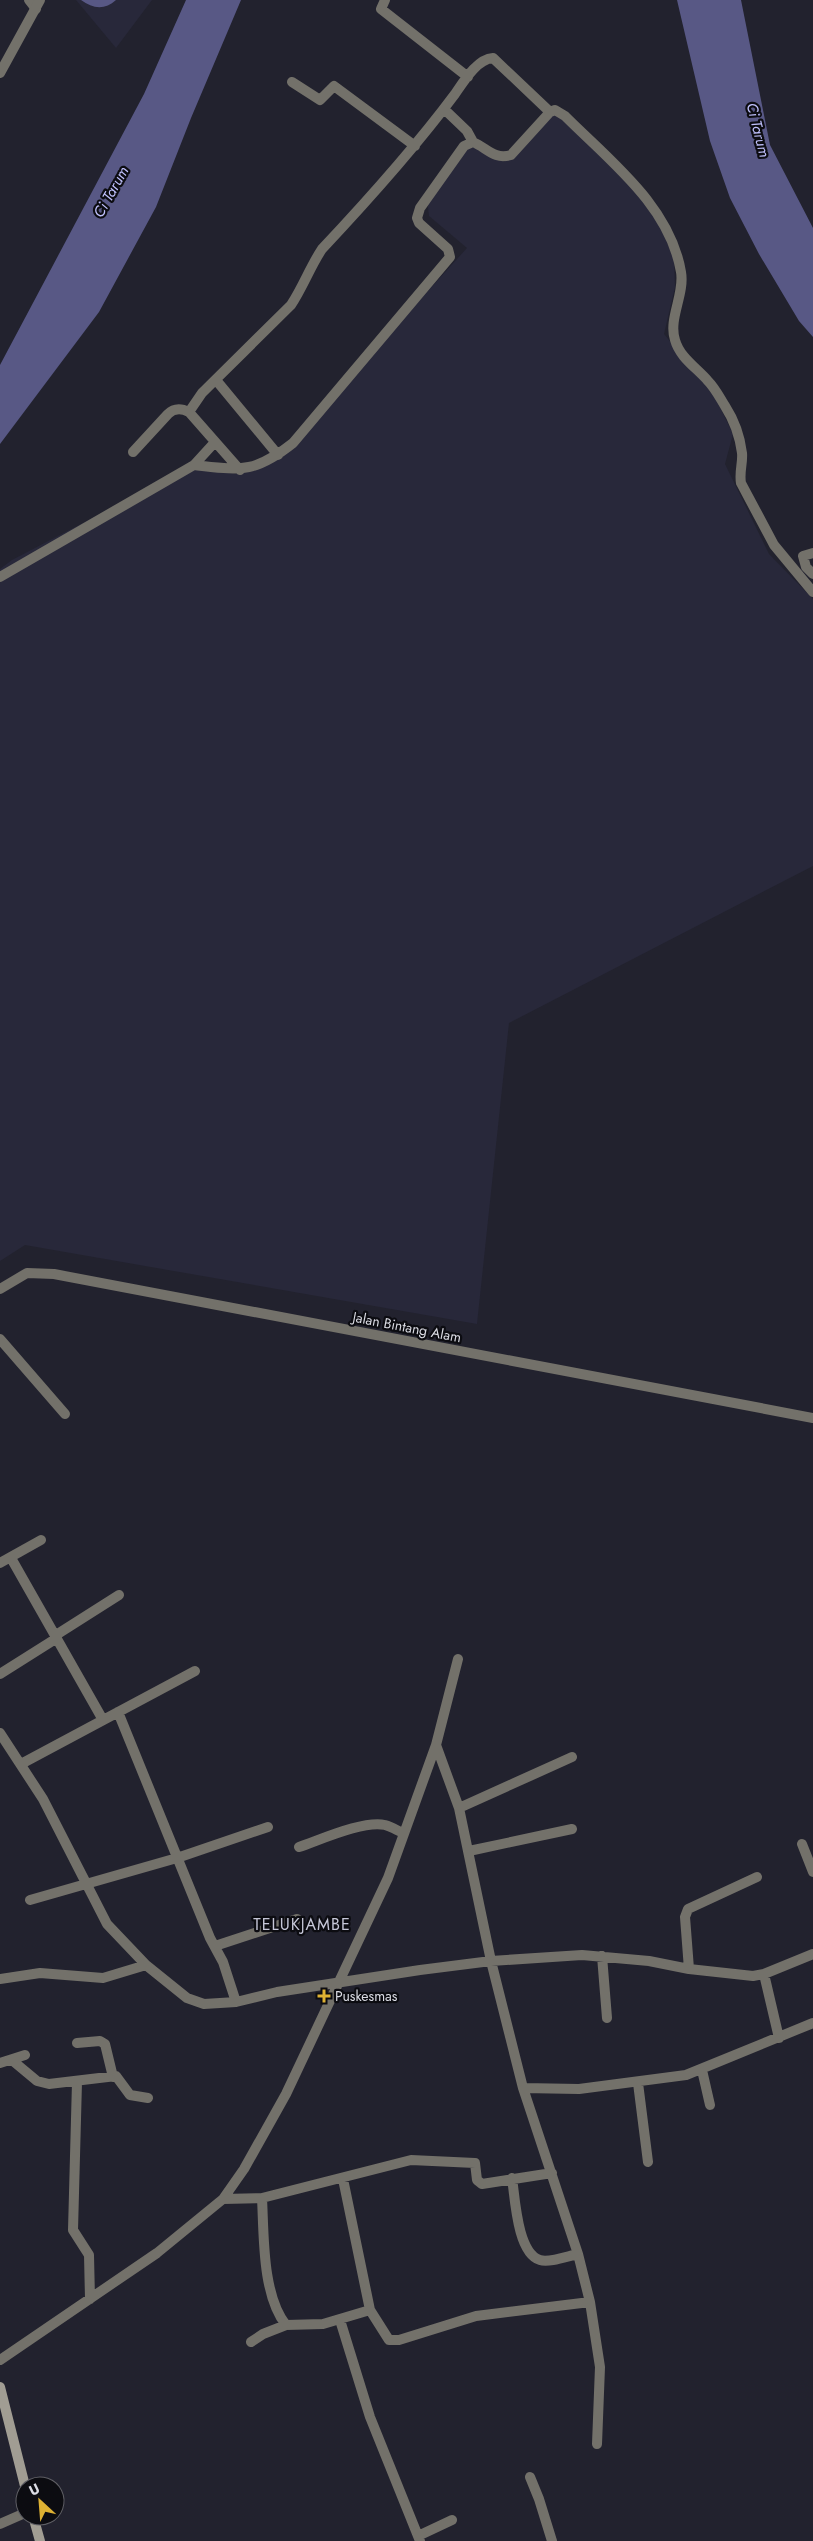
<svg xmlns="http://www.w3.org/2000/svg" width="813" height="2541" font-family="Jost,sans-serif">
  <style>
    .built { fill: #28283a }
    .water { fill: #585885 }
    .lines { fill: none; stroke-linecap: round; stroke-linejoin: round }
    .minor { stroke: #73716a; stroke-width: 10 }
    .tertiary { stroke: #73716a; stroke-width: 10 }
    .secondary { stroke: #a19d93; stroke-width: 10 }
    .poi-dot { fill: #deb133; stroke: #0c0c11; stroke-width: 2 }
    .labels { text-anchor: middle; stroke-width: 4.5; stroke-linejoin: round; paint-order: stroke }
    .street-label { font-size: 14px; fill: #dbdce4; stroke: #0c0c11 }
    .poi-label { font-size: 14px; fill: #dbdce4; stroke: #0c0c11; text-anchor: start }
    .water-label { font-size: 15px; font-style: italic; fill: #bfc0fb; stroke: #0c0c11 }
    .quarter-label { font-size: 16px; letter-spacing: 1px; fill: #c6c7d8; stroke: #0c0c11 }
  </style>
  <rect width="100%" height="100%" fill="#22222e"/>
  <path class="built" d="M76,0H152L116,48Z
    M556,106L653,209L674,259L675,287L664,334L714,395L733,434L725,464L769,554L813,599V866L509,1023L477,1324L25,1245L0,1261V569L12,560L188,468L236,474L288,445L467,248L429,216L427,198L468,144L480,143L504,162Z"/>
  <path class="water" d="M81,0H116C105,10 93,9 81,0Z
    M186,0H241L191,118L156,207L99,312L0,444V365L144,94Z
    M677,0H741L770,145L813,228V337L799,321L759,254L730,198L710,141Z"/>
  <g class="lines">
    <path class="minor" d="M29,0L36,9
      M385,0L381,9L468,77
      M292,82L320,100L334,86L415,146
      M444,109L467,131L473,142
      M216,380L278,455
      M189,412L202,393L291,305C303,287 310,267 322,249C369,199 414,149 455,94C464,81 477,59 493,58L550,112L555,110L565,116C610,161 670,206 681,272C685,294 668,319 675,340C680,358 697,368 708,381C715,388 720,398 725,406C734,420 740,437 742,453C743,463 739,472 741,483L774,545L813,592
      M133,452L168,414C174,408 181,408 189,412L240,470
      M194,465C240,470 254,474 293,443L450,257L448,249L419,223L417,218L420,208L464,146L473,142C487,148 494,160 511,155L550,112
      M813,553L803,556L806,567L813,574
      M0,577L194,465L215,442
      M0,1339L65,1414
      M11,1558L103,1720
      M0,1563L41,1540
      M56,1635L119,1595
      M0,1674L57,1638
      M118,1712L210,1938L223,1962L236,2002
      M0,1733L43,1799L107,1924L146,1965L187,1998L204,2004L236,2002L277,1992L420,1970L491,1961L582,1955L649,1961L689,1969L753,1976L764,1974L813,1954
      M436,1745L459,1808L491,1961L523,2088L578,2254L590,2302L600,2367L597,2444
      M21,1764L195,1671
      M459,1808L572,1757
      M802,1844L813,1872
      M299,1847C320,1840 364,1820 385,1825C392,1827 398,1831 403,1833
      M469,1851L572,1829
      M30,1900L177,1858L268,1827
      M215,1946L297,1919
      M602,1956L607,2018
      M689,1969L685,1917L688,1909L757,1877
      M764,1974L779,2038
      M0,1979L40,1973L103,1978L146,1965
      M77,2043L100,2041L105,2044L113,2077
      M13,2061L37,2081L49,2084L116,2076L130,2095L148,2098
      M0,2063L25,2055
      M702,2070L710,2105
      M77,2082L73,2230L89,2255L90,2299
      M638,2083L648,2162
      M523,2088L579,2089L686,2075L813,2023
      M512,2178C515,2197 517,2253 540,2260C549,2263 568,2256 578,2254
      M343,2179L370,2310L389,2340H399L476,2316L590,2302
      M262,2198C264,2235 262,2295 286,2325
      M223,2199L262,2198L411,2160L475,2163L477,2180L482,2184L552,2173
      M340,2320L370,2417L420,2541
      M251,2342L263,2334L286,2325L323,2324L370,2310
      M0,2360L157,2253L223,2199L244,2169L286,2094L388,1878L436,1745L458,1659
      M530,2477L539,2499L552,2541
      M0,2524L25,2513
      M418,2536L452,2520"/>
    <path class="tertiary" d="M0,73L40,0
      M0,1289L27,1273L54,1274L813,1418"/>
    <path class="secondary" d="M0,2387L25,2486
      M33,2516L40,2541"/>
  </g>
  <path class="poi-dot" d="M321.5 1988.5h5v5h5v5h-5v5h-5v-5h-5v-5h5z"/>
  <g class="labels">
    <g class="street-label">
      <text transform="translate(407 1327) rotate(11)" y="5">Jalan Bintang Alam</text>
    </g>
    <g class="poi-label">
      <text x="335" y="2001">Puskesmas</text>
    </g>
    <g class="water-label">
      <text transform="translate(758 130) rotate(76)" y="5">Ci Tarum</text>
      <text transform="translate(111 192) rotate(-61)" y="5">Ci Tarum</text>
    </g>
    <g class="quarter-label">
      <text x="302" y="1930">TELUKJAMBE</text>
    </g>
  </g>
  <g transform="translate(40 2501) rotate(334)"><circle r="24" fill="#0c0c11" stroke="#5f5f65"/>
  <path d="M0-4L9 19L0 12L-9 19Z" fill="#deb133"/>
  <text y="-8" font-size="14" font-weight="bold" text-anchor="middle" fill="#dbdce4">U</text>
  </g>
</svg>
